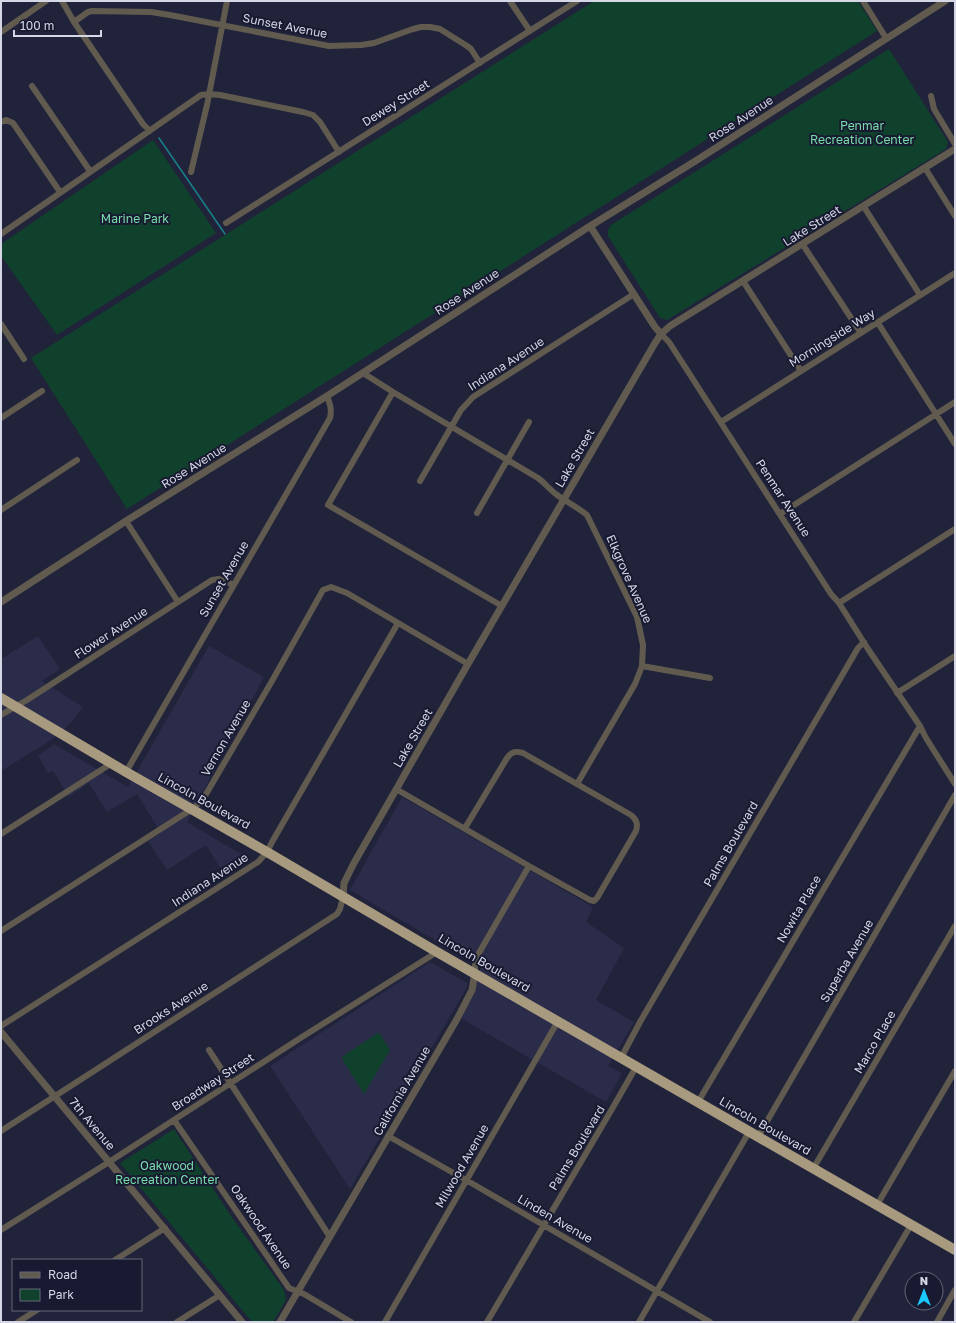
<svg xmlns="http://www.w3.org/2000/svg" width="956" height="1323" font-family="'Golos Text',sans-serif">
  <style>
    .built { fill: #2a2c49 }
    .green { fill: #10412c }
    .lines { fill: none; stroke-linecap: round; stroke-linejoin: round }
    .stream { stroke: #17808a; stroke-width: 1.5 }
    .minor { stroke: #615b4f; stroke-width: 6 }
    .tertiary { stroke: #615b4f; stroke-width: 7 }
    .trunk { stroke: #a89a7f; stroke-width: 10 }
    .labels { text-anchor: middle; stroke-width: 4; stroke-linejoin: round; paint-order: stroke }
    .street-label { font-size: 12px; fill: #d5d7e7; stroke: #181a31 }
    .park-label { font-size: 12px; fill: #79ddab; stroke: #181a31 }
  </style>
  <rect width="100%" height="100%" fill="#21233b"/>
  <path class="built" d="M38,636L60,669L42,681L83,707L70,724L50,741L1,771V657L3,658Z
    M209,646L264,677L187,822L249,859L248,862L225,876L206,845L167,870L148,841L161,833L137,794L107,812L89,783L69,797L53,771L48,773L38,756L54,744L128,787Z
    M402,797L593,907L586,922L624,948L596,1000L634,1022L608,1066L622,1073L606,1102L462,1019L481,967L350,890Z
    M430,962L467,983V987L350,1189L270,1066Z"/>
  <path class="green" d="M594,1H858L877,31L127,509L31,358Z
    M889,49L948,142L946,149L667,320L660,318L608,236V230L611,225Z
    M153,140L216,233L57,335L1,256V244Z
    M378,1033L380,1034L390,1050L364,1094L342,1059L343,1056Z
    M174,1129L231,1216L284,1290L286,1300L273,1322H252L120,1163Z"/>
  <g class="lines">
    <path class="stream" d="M159,138L225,234"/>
    <path class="minor" d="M62,1L74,22L143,124L150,131
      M510,1L530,31
      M863,1L886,38
      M74,22L88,12L92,11L151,12L170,15L329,46L361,45L374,43L413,29L421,27H430L440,29L467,46L471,49L480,63
      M1,32L46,1
      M32,86L90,171
      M931,96L934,109L955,144
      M1,122L6,120L13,123L60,192
      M925,168L955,216
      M191,172L207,105L227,1
      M864,207L920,295
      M226,223L577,1
      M1,234L201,95L209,94L220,95L303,112L313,115L320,122L339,152
      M803,245L861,333
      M743,281L801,371
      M878,323L955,444
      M1,324L24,359
      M661,334L669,342L831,594L839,603L868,649L920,726L926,738L955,784
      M363,373L393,392L538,478C545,483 550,490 557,495C567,502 577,507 587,515L637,617L643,645L642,666L635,684L577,784
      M393,392L328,505L502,606
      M1,418L42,391
      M721,422L955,273
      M420,481L461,410L473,397L634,294
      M1,510L77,460
      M477,513L529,422
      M780,514L955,402
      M126,521L178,602
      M839,603L955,529
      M642,666L710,678
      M897,693L955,656
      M1,715L27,700L212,580L219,579L234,585
      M126,772L330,418C332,409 330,404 327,396
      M396,789L529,866L590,900L594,901L597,898L636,831C638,824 637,820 631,815L523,753C516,751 512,751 507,758L465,828
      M1,834L112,763
      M1,931L192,809L202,801L272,681L323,590L331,587L347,593L468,664
      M475,973V960L529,866
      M1,1026L258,862L267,852L272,842L398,623
      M209,1050L330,1237
      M621,1058L640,1022L858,648L864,642
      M698,1102L920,726
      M174,1120L289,1288L304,1294L351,1322
      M1,1131L337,914L340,909L343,897
      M388,1136L473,1184L710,1322
      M758,1137L955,795
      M813,1169L955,926
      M877,1205L955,1071
      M1,1230L109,1162L302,1037L437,952
      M115,1260L165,1228
      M18,1322L37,1310
      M177,1322L220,1295
      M385,1322L558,1021
      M487,1322L612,1109L636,1067
      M639,1322L749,1132
      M854,1322L911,1225
      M937,1322L955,1290"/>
    <path class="tertiary" d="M590,226L655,327L661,334
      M1,602L126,521L327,396L587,228L697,160L945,1
      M343,897L344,883L354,863L468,664L655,343L661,334L670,326L955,149
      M1,1032L242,1322
      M280,1322L457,1019L472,990L475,973"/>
    <path class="trunk" d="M1,698L126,772L267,852L437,952L955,1250"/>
  </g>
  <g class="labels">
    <g class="street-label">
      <text transform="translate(285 26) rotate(11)" y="4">Sunset Avenue</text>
      <text transform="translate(396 103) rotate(-32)" y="4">Dewey Street</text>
      <text transform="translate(741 119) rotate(-33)" y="4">Rose Avenue</text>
      <text transform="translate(812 226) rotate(-32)" y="4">Lake Street</text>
      <text transform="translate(467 292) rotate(-33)" y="4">Rose Avenue</text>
      <text transform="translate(832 338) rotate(-32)" y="4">Morningside Way</text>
      <text transform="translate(506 364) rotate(-33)" y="4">Indiana Avenue</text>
      <text transform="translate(575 458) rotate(-60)" y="4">Lake Street</text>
      <text transform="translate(194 466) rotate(-32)" y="4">Rose Avenue</text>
      <text transform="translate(783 498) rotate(57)" y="4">Penmar Avenue</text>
      <text transform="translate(224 579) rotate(-60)" y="4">Sunset Avenue</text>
      <text transform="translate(629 579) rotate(66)" y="4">Elkgrove Avenue</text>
      <text transform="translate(111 633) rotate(-33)" y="4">Flower Avenue</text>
      <text transform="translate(226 738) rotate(-60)" y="4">Vernon Avenue</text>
      <text transform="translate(413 738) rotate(-60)" y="4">Lake Street</text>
      <text transform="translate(204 801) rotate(29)" y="4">Lincoln Boulevard</text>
      <text transform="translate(731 844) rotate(-60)" y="4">Palms Boulevard</text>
      <text transform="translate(210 880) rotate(-33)" y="4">Indiana Avenue</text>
      <text transform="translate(799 909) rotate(-60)" y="4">Nowita Place</text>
      <text transform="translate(847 961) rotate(-60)" y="4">Superba Avenue</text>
      <text transform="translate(484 963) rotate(30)" y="4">Lincoln Boulevard</text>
      <text transform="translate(171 1008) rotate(-33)" y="4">Brooks Avenue</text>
      <text transform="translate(875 1042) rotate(-60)" y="4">Marco Place</text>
      <text transform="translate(213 1082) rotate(-33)" y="4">Broadway Street</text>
      <text transform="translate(402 1091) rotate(-60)" y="4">California Avenue</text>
      <text transform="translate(92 1124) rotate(50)" y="4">7th Avenue</text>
      <text transform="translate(765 1126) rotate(30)" y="4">Lincoln Boulevard</text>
      <text transform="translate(577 1148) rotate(-59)" y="4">Palms Boulevard</text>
      <text transform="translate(462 1166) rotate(-60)" y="4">Milwood Avenue</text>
      <text transform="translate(555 1219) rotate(30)" y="4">Linden Avenue</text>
      <text transform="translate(261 1227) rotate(56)" y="4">Oakwood Avenue</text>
    </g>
    <g class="park-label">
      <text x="862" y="130">Penmar<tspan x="862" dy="14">Recreation Center</tspan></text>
      <text x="135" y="223">Marine Park</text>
      <text x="167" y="1170">Oakwood<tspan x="167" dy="14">Recreation Center</tspan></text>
    </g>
  </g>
  <rect width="956" height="1323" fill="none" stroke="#d5d7e7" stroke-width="4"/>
  <rect x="12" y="1259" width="130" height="52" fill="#181a31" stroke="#64667a"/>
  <rect x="20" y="1272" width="20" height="6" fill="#615b4f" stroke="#64667a"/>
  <text x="48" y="1279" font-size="12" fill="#d5d7e7">Road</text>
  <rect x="20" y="1289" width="20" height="12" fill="#10412c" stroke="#64667a"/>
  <text x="48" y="1299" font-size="12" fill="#d5d7e7">Park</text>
  <g transform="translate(924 1291)"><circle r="19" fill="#181a31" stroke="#64667a"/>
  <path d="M0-3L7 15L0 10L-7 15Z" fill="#1acafc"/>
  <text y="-6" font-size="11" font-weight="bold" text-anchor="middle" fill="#d5d7e7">N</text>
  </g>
  <path d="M14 30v6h87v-6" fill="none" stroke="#d5d7e7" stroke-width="2"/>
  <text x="20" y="30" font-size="12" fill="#d5d7e7" stroke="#181a31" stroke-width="3" paint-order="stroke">100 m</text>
</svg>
